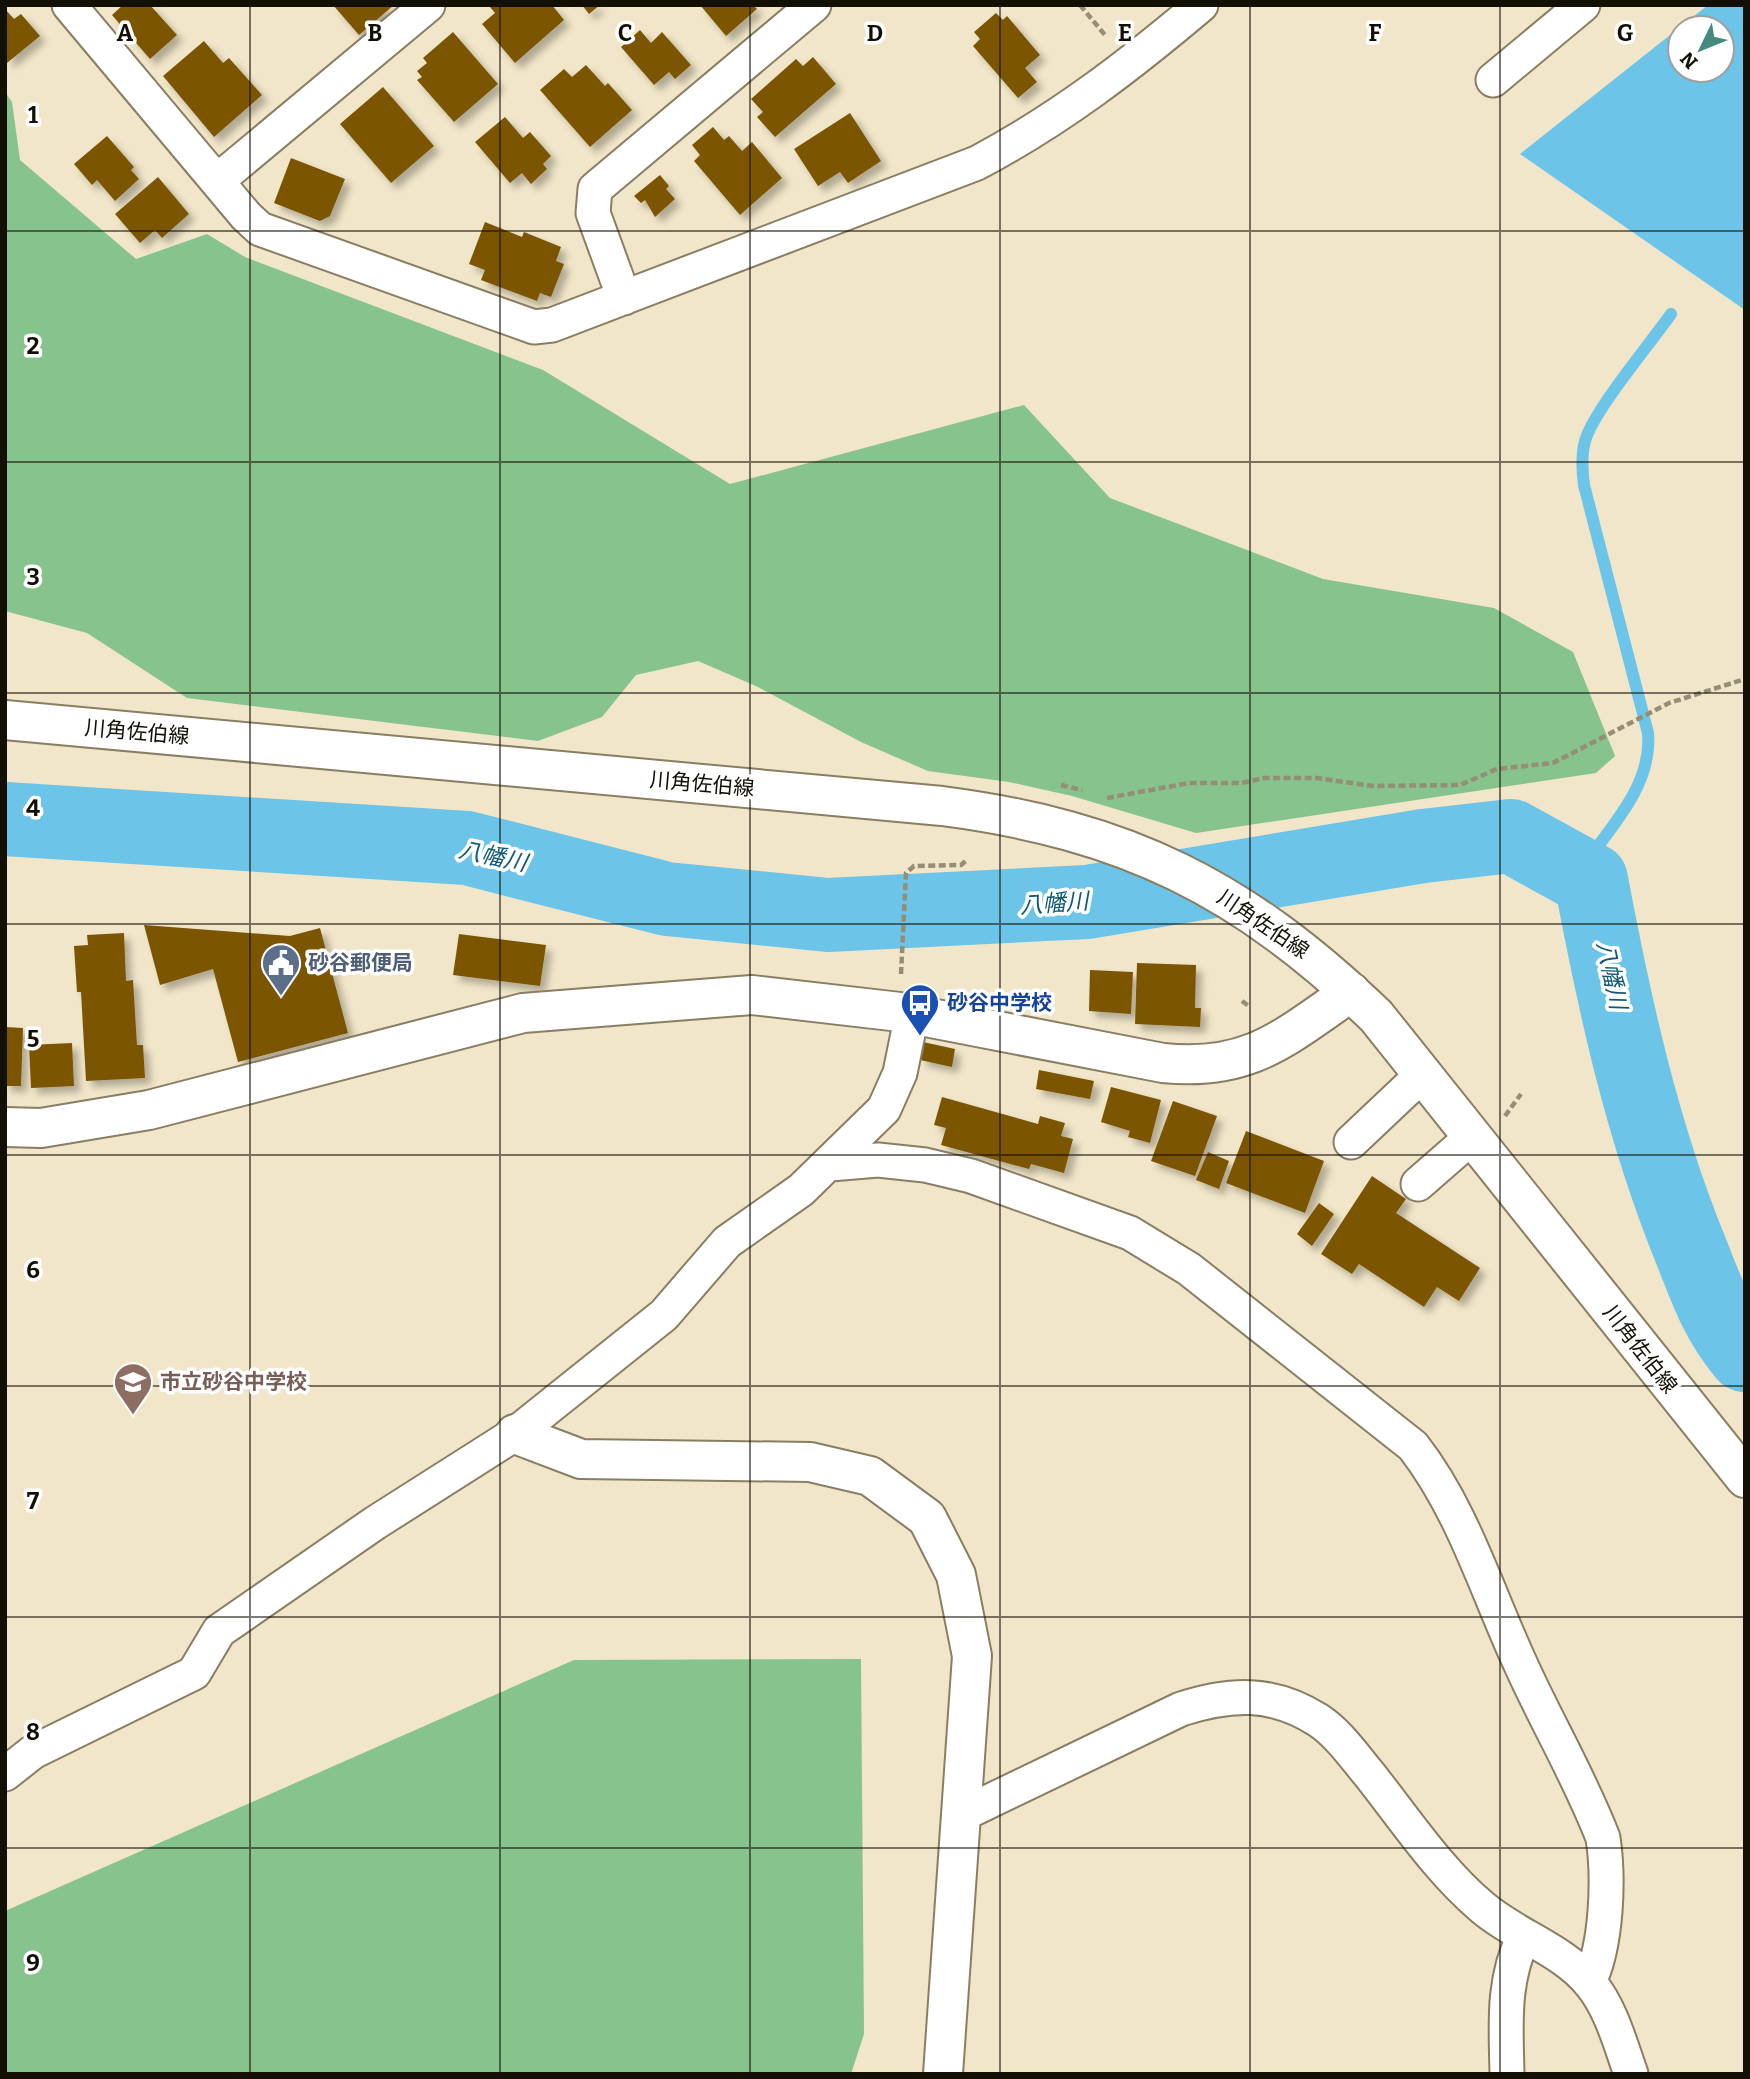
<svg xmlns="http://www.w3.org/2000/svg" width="1750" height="2079" font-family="Bitter,'Noto Sans JP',serif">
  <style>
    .forest { fill: #87c38c }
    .water { fill: #6cc4e9; fill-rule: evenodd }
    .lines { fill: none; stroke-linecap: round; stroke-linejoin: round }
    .stream { stroke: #6cc4e9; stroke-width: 12 }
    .river { stroke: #6cc4e9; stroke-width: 74 }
    .building { fill: #7c5502; filter: url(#shadow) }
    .minor-casing { stroke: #887e63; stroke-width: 37 }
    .tertiary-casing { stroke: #887e63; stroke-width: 42 }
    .secondary-casing { stroke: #887e63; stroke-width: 42 }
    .path { stroke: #948d77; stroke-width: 4.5; stroke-dasharray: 7 3.5; stroke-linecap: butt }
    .minor { stroke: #fff; stroke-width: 33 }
    .tertiary { stroke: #fff; stroke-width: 38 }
    .secondary { stroke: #fff; stroke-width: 38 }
    .grid { fill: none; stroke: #120f05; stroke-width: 2; stroke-opacity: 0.55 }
    .labels { text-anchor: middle; stroke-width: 7; stroke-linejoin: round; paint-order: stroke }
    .street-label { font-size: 21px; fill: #120f05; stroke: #fff }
    .service-label { font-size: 21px; font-weight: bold; fill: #4e5e75; stroke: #fff; text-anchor: start }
    .transit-label { font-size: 21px; font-weight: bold; fill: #164399; stroke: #fff; text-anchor: start }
    .education-label { font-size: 21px; font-weight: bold; fill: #785e54; stroke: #fff; text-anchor: start }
    .water-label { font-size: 23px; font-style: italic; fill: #125a73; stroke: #fff }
    .grid-label { font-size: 23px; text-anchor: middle; font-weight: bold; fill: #120f05; stroke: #fff; stroke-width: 7; stroke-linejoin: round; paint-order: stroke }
  </style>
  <defs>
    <filter id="shadow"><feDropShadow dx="6" dy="6" stdDeviation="3.5" flood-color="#0004"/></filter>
  </defs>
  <rect width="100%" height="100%" fill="#f1e6c9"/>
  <path class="forest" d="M5,92L12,102L20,160L136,259L207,234L245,257L543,370L730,484L1024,405L1110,498L1323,579L1494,608L1573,652L1615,756L1596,773L1196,833L1072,796L1009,782L928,771L861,742L758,687L698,661L636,675L602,717L538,741L187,698L87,633L5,611Z
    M861,1659L864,2034L851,2074H5V1911L574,1660Z"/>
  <path class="water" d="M1708,5H1745V310L1520,154ZM1680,28H1722V70H1680Z"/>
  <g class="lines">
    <path class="stream" d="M1578,873C1607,831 1653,787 1648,733L1584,485C1582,470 1581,456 1585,441C1594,410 1650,344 1671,314"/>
    <path class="river" d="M5,819L467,848L667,899L828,915L1087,902L1423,846L1511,836L1591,880C1615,1007 1642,1131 1691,1251C1707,1291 1717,1322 1745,1355"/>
  </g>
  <path class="building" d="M123,5H150L177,35L150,59L112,15Z
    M333,5H394L359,35Z
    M492,5H552L564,20L515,63L482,24L495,13L490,7Z
    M582,5H600L589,14Z
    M700,5H753L757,9L726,36Z
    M5,9L14,19L21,14L40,36L7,63Z
    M996,13L1003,20L1007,16L1040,55L1025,68L1037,82L1018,98L973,46L980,39L974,32Z
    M640,30L651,43L662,32L691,65L675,79L669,72L654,85L621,47Z
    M453,32L498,84L454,122L417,80L422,77L417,71L427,63L423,58Z
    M204,41L223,63L229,58L262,95L214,137L163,76Z
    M813,57L836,84L775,137L757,117L763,112L751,99L796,59L803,66Z
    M586,65L605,86L608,83L632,110L590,147L540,90L564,69L572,77Z
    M383,87L434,146L391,183L340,124Z
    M850,113L881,161L848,183L840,172L818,186L794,149Z
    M505,117L523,138L530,132L551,156L543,164L547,169L531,184L522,173L510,183L475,142Z
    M713,127L724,140L729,136L742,151L752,142L782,178L740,215L694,161L700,155L692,145Z
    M107,136L134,167L131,170L139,179L115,201L97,180L92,185L74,164Z
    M291,158L345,179L330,216L320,221L274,203Z
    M660,175L669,186L666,189L675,199L655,217L645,200L641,203L634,196Z
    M158,177L189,214L162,238L155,230L140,243L115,214Z
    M485,222L522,237L524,232L561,247L556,261L564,264L551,297L540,293L537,301L481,280L485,270L469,264Z
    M144,925L290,936L320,928L348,1033L238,1062L213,969L160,985Z
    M124,933L126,981L133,980L137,1045H143L145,1078L86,1081L81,992H77L74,946L88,945L87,935Z
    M459,934L546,945L540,986L453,975Z
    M1137,963L1196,965L1195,1008H1201L1200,1027L1135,1024Z
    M1090,970L1133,972L1131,1014L1089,1011Z
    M5,1027L23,1028L21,1086H5Z
    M923,1042L955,1049L952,1067L920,1060Z
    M72,1043L74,1086L31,1088L29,1045Z
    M1039,1070L1094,1081L1090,1099L1036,1089Z
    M1111,1087L1161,1100L1150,1143L1128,1137L1130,1131L1101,1122Z
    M942,1097L1038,1124L1040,1116L1065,1123L1061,1136L1073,1139L1064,1173L1031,1164L1029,1169L941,1145L946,1128L934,1125Z
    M1173,1101L1217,1116L1195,1176L1151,1161Z
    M1246,1131L1324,1161L1305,1213L1226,1183Z
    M1208,1152L1229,1161L1219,1189L1196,1180Z
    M1372,1176L1406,1199L1396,1213L1480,1268L1459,1301L1437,1287L1424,1307L1359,1264L1352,1274L1321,1254Z
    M1319,1203L1334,1214L1312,1246L1297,1234Z"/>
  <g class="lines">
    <g class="minor-casing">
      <path id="minor" d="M69,5L246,216L260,229L534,327L552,325L977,163C1060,119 1130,65 1201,5
        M1493,80L1583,5
        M217,181L428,5
        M624,298L593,213L595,189L814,5
        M1351,1142L1424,1073
        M830,1164L878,1160L925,1165L971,1176L1130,1233L1189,1269L1413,1446C1463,1510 1487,1592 1521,1665C1547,1723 1580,1778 1603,1838C1609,1878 1607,1945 1589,1982
        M1418,1184L1473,1136
        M5,1774L33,1752L194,1673L219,1631L375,1523L515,1434L664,1315L727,1242L801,1190L884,1109L900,1073L912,1014
        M961,1815L1181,1709C1231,1693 1272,1691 1318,1720C1338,1733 1354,1756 1369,1774C1404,1818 1438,1870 1482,1907C1514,1935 1562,1949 1590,1983C1611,2008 1620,2043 1631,2074
        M1507,2074C1506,2025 1502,1981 1524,1936"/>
    </g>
    <g class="tertiary-casing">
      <path id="tertiary" d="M515,1434L581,1459L810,1462L870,1476L927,1518L956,1575L972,1656L943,2074"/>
    </g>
    <g class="secondary-casing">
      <path id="secondary" d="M5,720L942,806C1127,830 1242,888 1376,1016L1745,1478
        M5,1127L41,1128L149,1110L523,1013L752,995L900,1012L1163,1063C1249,1072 1284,1038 1351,992"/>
    </g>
    <path class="path" d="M1080,5L1105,35
      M1061,785L1082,790
      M1107,798L1189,783H1241L1264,778H1317L1373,786L1460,785L1497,769L1553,763L1669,703L1745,679
      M901,974L906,873L914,866L961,865L967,860
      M1242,1001L1250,1007
      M1505,1116L1521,1094"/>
    <use href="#minor" class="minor"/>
    <use href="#tertiary" class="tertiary"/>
    <use href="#secondary" class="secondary"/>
  </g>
  <path class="grid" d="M250,5V2074M500,5V2074M750,5V2074M1000,5V2074M1250,5V2074M1500,5V2074M5,231H1745M5,462H1745M5,693H1745M5,924H1745M5,1155H1745M5,1386H1745M5,1617H1745M5,1848H1745"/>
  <defs>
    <g id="civic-pin" transform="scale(2.0125)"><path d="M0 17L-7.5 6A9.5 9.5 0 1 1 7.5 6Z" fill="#5c6f8a" stroke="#fff"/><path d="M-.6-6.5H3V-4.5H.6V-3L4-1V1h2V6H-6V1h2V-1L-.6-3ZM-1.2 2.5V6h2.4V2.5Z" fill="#fff"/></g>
    <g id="bus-pin" transform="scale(2.0125)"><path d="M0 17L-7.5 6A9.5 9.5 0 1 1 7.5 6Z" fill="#1a4fb4" stroke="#fff"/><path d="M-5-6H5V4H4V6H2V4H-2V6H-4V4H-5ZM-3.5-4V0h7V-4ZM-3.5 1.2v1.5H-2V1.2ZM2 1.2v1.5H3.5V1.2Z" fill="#fff"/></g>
    <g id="school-pin" transform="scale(2.0125)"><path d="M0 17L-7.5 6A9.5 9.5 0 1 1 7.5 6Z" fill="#8d6e63" stroke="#fff"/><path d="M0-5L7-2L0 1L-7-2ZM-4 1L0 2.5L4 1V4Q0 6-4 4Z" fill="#fff"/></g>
  </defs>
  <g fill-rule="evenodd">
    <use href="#civic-pin" x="281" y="963"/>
    <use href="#bus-pin" x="920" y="1003"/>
    <use href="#school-pin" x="133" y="1382"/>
  </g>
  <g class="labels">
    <g class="street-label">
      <text transform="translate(137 732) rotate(5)" y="7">川角佐伯線</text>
      <text transform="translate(702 784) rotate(5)" y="7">川角佐伯線</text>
      <text transform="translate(1263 924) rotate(34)" y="7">川角佐伯線</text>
      <text transform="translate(1640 1349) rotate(52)" y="7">川角佐伯線</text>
    </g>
    <g class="service-label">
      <text x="308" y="970">砂谷郵便局</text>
    </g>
    <g class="transit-label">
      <text x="947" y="1010">砂谷中学校</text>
    </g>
    <g class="education-label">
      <text x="160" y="1389">市立砂谷中学校</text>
    </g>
    <g class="water-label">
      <text transform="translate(493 856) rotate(12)" y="8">八幡川</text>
      <text transform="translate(1054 903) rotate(-4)" y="8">八幡川</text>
      <text transform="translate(1612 975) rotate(78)" y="8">八幡川</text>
    </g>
  </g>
  <g class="grid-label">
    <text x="125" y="41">A</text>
    <text x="375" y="41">B</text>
    <text x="625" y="41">C</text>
    <text x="875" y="41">D</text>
    <text x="1125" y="41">E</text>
    <text x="1375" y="41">F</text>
    <text x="1625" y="41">G</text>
    <text x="33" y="123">1</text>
    <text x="33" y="354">2</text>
    <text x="33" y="585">3</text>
    <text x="33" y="816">4</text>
    <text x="33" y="1047">5</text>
    <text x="33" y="1278">6</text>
    <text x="33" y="1509">7</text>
    <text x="33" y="1740">8</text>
    <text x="33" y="1971">9</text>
  </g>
  <rect width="1750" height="2079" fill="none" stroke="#120f05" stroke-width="14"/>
  <g transform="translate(1701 49) rotate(227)"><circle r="33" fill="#ffffff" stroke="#a09f9b" stroke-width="2"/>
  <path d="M0-5L12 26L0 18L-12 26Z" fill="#458a7f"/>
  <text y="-10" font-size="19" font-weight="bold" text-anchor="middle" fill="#120f05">N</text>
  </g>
</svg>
